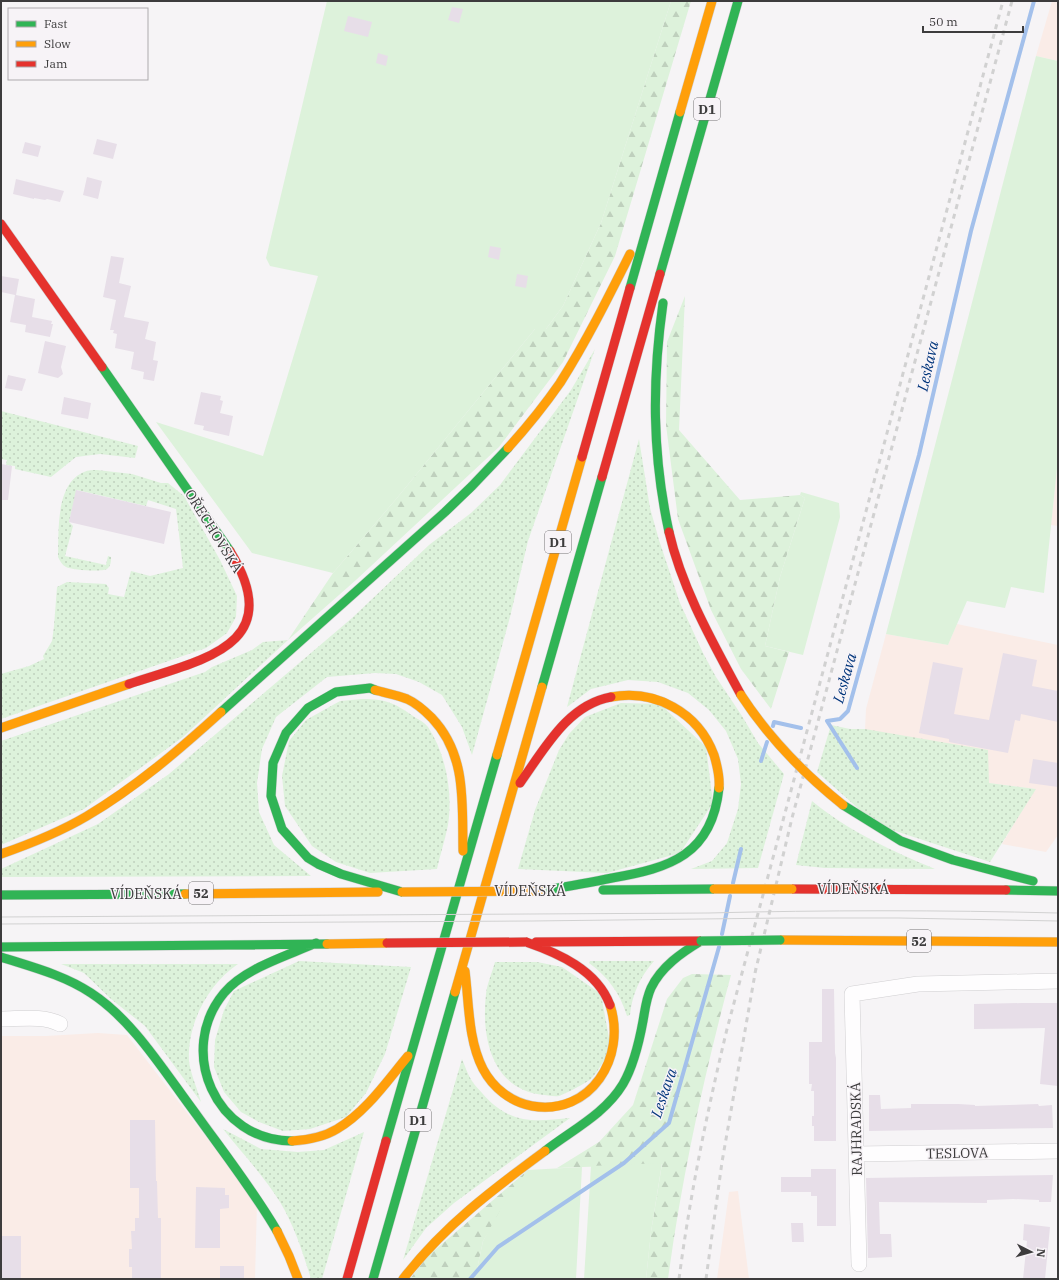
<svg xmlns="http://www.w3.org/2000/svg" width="1059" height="1280" font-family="'IBM Plex Serif',serif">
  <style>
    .industrial { fill: #faece7 }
    .grass { fill: url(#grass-dots) }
    .forest { fill: url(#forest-firs) }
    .green { fill: #ddf2db }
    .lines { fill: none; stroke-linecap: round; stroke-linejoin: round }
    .stream { stroke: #a3c0eb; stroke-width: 4 }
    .building { fill: #e7dee8 }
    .street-casing { stroke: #d0cfd1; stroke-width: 16 }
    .fast-casing { stroke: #d0cfd1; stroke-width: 10 }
    .slow-casing { stroke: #d0cfd1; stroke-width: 10 }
    .jam-casing { stroke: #d0cfd1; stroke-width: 10 }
    .street { stroke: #fefdfe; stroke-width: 15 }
    .fast { stroke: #30b455; stroke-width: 9 }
    .slow { stroke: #ff9f0a; stroke-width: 9 }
    .jam { stroke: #e5322d; stroke-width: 9 }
    .tram { stroke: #d1d1d1; stroke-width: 1 }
    .rail { stroke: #d1d1d1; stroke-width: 3; stroke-dasharray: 5 5; stroke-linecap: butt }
    .fast-bridge-casing { stroke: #d1d0d1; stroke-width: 10; stroke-linecap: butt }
    .slow-bridge-casing { stroke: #d1d0d1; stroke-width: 10; stroke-linecap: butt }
    .jam-bridge-casing { stroke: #d1d0d1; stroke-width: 10; stroke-linecap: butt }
    .fast-bridge { stroke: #30b455; stroke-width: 9 }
    .slow-bridge { stroke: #ff9f0a; stroke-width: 9 }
    .jam-bridge { stroke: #e5322d; stroke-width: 9 }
    .labels { text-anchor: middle; stroke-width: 3; stroke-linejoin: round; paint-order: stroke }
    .shield { fill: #f7f3f7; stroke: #757375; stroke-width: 1 }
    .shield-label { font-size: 13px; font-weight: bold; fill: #3d3c3d }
    .street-label { font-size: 14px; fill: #3d3c3d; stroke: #f7f3f7 }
    .water-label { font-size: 15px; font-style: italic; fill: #00357b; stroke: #f7f3f7 }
  </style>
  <defs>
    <pattern id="grass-dots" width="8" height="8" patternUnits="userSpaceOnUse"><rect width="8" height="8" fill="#ddf2db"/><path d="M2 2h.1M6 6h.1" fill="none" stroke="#bfd0bd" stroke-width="1.8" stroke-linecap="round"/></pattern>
    <pattern id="forest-firs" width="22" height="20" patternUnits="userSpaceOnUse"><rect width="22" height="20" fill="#ddf2db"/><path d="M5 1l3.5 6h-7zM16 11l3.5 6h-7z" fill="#bfd0bd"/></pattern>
  </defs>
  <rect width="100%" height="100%" fill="#f6f4f6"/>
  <path class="industrial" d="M1052,1H1058V61L1036,56Z
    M1058,459V526L1051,525Z
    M957,624L1058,645V835L1046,852L1002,844L1035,789L988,783L865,729L866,709L886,634L948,645Z
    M98,1033L127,1035L257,1203L255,1279H1V1036H46Z
    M738,1191L749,1279H717L729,1192Z"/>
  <path class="grass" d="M595,349L528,541L510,617L472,755L462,727L442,695L419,682L396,674L375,673L327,677L276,717L262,749L257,783L259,812L274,845L311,876L1,877V869L98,824L169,774L352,618L429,545L471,513L500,485L571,390Z
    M1,411L138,446L135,458L100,454L76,457L51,477L15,469V466L6,465L7,460L1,459Z
    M639,439L650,508L659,540L680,603L703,653L716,677L742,716L758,743L784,774L758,868L691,869L712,861L727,843L738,809L741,784L738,759L726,731L709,710L688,693L658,682L628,680L591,689L567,707Z
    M97,470L132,474L161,483H168L184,496L220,560L237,596L236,617L227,633L206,648L1,719V674L29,666L44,659L43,656L52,641L54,626L57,587L67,582L106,584L109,588L108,594L124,597L131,571L150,576L183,568L176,509L148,500L146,506L77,490L69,522L73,526L65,556L106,565L108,556L111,557C111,561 111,566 107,569C102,572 71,570 66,567C62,565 60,561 58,557C59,532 55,484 84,472C88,470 93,470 97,470Z
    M288,640L183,737L84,809L1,845V741L205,672L212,667L252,650L263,642Z
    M362,699C388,699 396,704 416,718C420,720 425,723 428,727C446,754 453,793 448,825C445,840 440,855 437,869L370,873L336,862L312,846L285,806L282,776L289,741L306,720L340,701Z
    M621,703L660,704L706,747L713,803L680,853L607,873L518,869L535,810L559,750L569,734L585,717Z
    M831,725L850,729H865L988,750L989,783L1036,789L990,862L877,825L817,772Z
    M812,801C848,831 892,851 935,869L825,868L796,865Z
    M299,961L411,967L385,1054L366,1093L346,1117L310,1129L283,1131L259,1122L241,1112L224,1092L214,1067L215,1040L224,1010L234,991Z
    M590,961H654C640,977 632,994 630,1015L627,1016C620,993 608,977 589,963Z
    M495,962H537L562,967L601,994L611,1049C605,1058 598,1072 591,1079C588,1082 563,1095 559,1096C554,1097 548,1095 544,1095C492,1090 481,1038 486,994C487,984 492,973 495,962Z
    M61,964H238C208,984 187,1024 189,1061C190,1072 198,1091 201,1102L145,1026L111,999L84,973Z
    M462,1059C465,1066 468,1075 472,1081C475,1086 479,1089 482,1093C509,1124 532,1122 570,1118L454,1203L426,1228L403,1260Z
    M223,1129L261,1149L298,1152L324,1150L364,1132L322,1279H311C303,1253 294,1225 280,1202C264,1176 242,1153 223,1129Z"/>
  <path class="forest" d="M671,1H691L615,256L563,362L499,447L356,580L288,640L333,573L397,498L535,329H546L563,306L601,223Z
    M685,296L679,430L740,500L800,495L805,498L780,577L765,646L789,652L771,709L741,669L711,610L678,519L666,425L667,342Z
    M692,974L731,975C704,1075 682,1176 668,1279H646L651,1232L662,1164L557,1168L599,1142L633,1105L667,999L683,978Z
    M528,1170L483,1241L475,1279H410L428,1256Z"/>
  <path class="green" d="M327,1H671L601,223L563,306L546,329H535L397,498L333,573L252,553L156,422L263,456L318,276L270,266L266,258Z
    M1036,56L1058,61V459L1044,593L1011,587L1005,608L967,601L948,645L886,634Z
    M801,492L839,503L840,517L803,655L765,646L780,577L805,498L800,495Z
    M662,1163L651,1232L646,1279H584L591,1166Z
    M582,1167L576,1279H475L483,1241L509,1194L528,1170Z"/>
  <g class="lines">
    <path class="stream" d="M773,726L774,722L801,728
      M761,761L767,742
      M857,768L827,721L840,719L848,711L919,455L971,231L1034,1
      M733,883L741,849
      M722,934L730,896
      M470,1279L498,1247L624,1163L669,1123L719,947"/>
  </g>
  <path class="building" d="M452,7L463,9L459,23L448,20Z
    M348,16L372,22L368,37L344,31Z
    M378,53L388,56L386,66L376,63Z
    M97,139L117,144L113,159L93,154Z
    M25,142L41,146L38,157L22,153Z
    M87,177L102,181L98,199L83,195Z
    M16,179L64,191L60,202L47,199L45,200L34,198V199L13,194Z
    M490,246L501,248L499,260L488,257Z
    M111,256L124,258L119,283L131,286L124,317L149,322L145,339L156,342L153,360L158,361L154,381L143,379L144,372L131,369L134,352L115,348L117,334L113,333L114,330H110L116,300L103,297Z
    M517,274L528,276L526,288L515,286Z
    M1,276L19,279L16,295L35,299L32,317L52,321L51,324H53L50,337L25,332L26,325L10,322L15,295L1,292Z
    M45,341L66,346L61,367L63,374L58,378L38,373Z
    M8,375L26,379L22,391L5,388Z
    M201,392L221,396L220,400L223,401L220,413L233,416L229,436L203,430L204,426L194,424Z
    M64,397L91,403L88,419L61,414Z
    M1,464L12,466L8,500H1Z
    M76,490L171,512L164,544L69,522Z
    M1003,653L1037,660L1032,686L1058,691V722L1021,714L1020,721L1015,720L1008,753L949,742V739L919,733L933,662L963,668L954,714L989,720Z
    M1033,759L1058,763V787L1029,783Z
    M822,989H834L835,1053L836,1058V1141H814V1126H812V1116H814V1091H811L812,1084H809V1042H822Z
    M1022,1003H1058V1086L1040,1084L1045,1028L974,1029V1004Z
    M869,1095H880L881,1109L911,1108V1104H958L975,1105V1106L1038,1104L1039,1106L1052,1105L1053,1128L869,1131Z
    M130,1120H155L156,1181H157L158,1218H161V1279H136V1278H132V1267H129V1249H132L131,1231H135V1218H139V1188H130Z
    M811,1169H836V1226H817V1196H811V1192H781V1177H811Z
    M1053,1175L1051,1202H1039V1200L1013,1199L987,1200V1203L879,1202L880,1234H891L892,1257L868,1258L866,1178Z
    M196,1187L225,1188V1195H229V1208L220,1209V1248H195Z
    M791,1223H803L804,1242H792Z
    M1024,1224L1050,1227L1045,1279H1023L1027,1241L1023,1240Z
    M1,1236H21V1279H1Z
    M220,1266H244V1279H220Z"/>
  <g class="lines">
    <g class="street-casing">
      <path id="street" d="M1,1019C20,1019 43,1015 60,1024
        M857,1154L1058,1151
        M859,1264L852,994L918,984L1058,981"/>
    </g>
    <g class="fast-casing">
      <path id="fast" d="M660,274L738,1
        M630,288L680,112
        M663,303C652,381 652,454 669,532
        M102,367L230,551
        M542,687L602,477
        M375,690L370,688L336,692L308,708L286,733L273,763L271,796L282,829L308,858L318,864L341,874L402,892
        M221,712L445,512L472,486L508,448
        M843,805L901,841L953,860L1033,881
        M603,890L714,889
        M1006,890L1058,891
        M540,891C564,887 588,883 612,878C670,868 712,855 719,788
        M1,895L185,894
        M1,947L327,944
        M1,957C32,967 64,975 91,993C134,1021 165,1073 196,1114C224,1153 253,1190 277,1231
        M292,1141C216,1141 176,1051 224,993C245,968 287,956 316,943
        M386,1141L497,755
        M545,1151C572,1130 605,1114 623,1084C634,1065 639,1043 643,1021C645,1010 646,999 651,988C661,967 681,953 701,941
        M373,1279L455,992"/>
    </g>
    <g class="slow-casing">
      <path id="slow" d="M680,112L712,1
        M508,448C527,427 544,406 560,383C586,342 608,298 630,254
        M375,690C385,693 397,695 407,699C416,703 425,711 432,718C467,755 462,803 463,851
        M611,697C655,689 698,712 714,755C717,765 720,777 719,788
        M1,728L129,684
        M497,755L582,457
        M1,854C30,844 60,832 87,816C136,787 179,750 221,712
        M185,894L378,892
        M780,940L1058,942
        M327,944L387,943
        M465,971C469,1003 468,1040 483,1069C493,1088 511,1102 532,1106C591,1116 627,1057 610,1005
        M455,992L542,687
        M292,1141C308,1140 324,1137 337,1129C366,1112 387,1081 408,1056
        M277,1231L289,1256L298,1279
        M403,1279C444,1226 492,1190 545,1151"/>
    </g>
    <g class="jam-casing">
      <path id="jam" d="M1,224L102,367
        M582,457L630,288
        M602,477L660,274
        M669,532C682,589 713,643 741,695
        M129,684C200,660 289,647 230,551
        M520,783C544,750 567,705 611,697
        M792,889L1006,890
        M526,942C558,953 597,970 610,1005
        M536,942L701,941
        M347,1279L386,1141"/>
    </g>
    <use href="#street" class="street"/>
    <use href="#fast" class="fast"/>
    <use href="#slow" class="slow"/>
    <use href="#jam" class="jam"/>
    <path class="tram" d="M1,917L708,913C825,910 941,910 1058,913
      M1,924L531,921L785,918H899L1058,921"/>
    <path class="rail" d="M755,973L792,818L1012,1
      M679,1279C690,1195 707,1112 727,1029L1003,1
      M706,1279L722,1162L756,968"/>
    <g class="fast-bridge-casing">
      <path id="fast-bridge" d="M701,941L780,940"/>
    </g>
    <g class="slow-bridge-casing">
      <path id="slow-bridge" d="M741,695C769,738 803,773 843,805
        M714,889H792
        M402,892L540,891"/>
    </g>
    <g class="jam-bridge-casing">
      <path id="jam-bridge" d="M387,943L526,942"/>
    </g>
    <use href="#fast-bridge" class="fast-bridge"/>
    <use href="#slow-bridge" class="slow-bridge"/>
    <use href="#jam-bridge" class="jam-bridge"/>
  </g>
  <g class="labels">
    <g class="shield">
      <rect x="694" y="98" width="26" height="22" rx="3"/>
      <rect x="545" y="531" width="26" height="22" rx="3"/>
      <rect x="189" y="882" width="24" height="22" rx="3"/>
      <rect x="907" y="930" width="24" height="22" rx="3"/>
      <rect x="405" y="1109" width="26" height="22" rx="3"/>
    </g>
    <g class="shield-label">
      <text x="707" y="114">D1</text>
      <text x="558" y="547">D1</text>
      <text x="201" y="898">52</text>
      <text x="919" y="946">52</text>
      <text x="418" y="1125">D1</text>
    </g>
    <g class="street-label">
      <text transform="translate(214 531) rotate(58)" y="5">OŘECHOVSKÁ</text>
      <text x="853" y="894">VÍDEŇSKÁ</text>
      <text x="530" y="896">VÍDEŇSKÁ</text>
      <text x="146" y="899">VÍDEŇSKÁ</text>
      <text transform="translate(856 1129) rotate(-91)" y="5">RAJHRADSKÁ</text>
      <text transform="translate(957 1153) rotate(-1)" y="5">TESLOVA</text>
    </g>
    <g class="water-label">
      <text transform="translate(928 366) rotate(-77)" y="5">Leskava</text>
      <text transform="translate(845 678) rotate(-74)" y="5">Leskava</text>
      <text transform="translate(664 1093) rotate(-71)" y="5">Leskava</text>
    </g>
  </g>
  <rect width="1059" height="1280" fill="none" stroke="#3d3c3d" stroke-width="4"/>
  <rect x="8" y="8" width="140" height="72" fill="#f7f3f7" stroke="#adaaad"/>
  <rect x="16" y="21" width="20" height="6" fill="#30b455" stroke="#adaaad"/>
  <text x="44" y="28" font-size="12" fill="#3d3c3d">Fast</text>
  <rect x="16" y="41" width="20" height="6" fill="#ff9f0a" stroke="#adaaad"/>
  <text x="44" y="48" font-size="12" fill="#3d3c3d">Slow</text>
  <rect x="16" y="61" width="20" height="6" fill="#e5322d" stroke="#adaaad"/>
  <text x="44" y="68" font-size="12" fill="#3d3c3d">Jam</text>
  <g transform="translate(1031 1252) rotate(96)" stroke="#f7f3f7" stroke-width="3" paint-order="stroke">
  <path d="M0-3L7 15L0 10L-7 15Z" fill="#3d3c3d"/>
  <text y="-6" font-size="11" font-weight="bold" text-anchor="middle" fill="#3d3c3d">N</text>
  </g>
  <path d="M923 26v6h100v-6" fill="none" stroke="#3d3c3d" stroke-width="2"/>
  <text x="929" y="26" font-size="12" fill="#3d3c3d" stroke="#f7f3f7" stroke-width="3" paint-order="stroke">50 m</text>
</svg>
